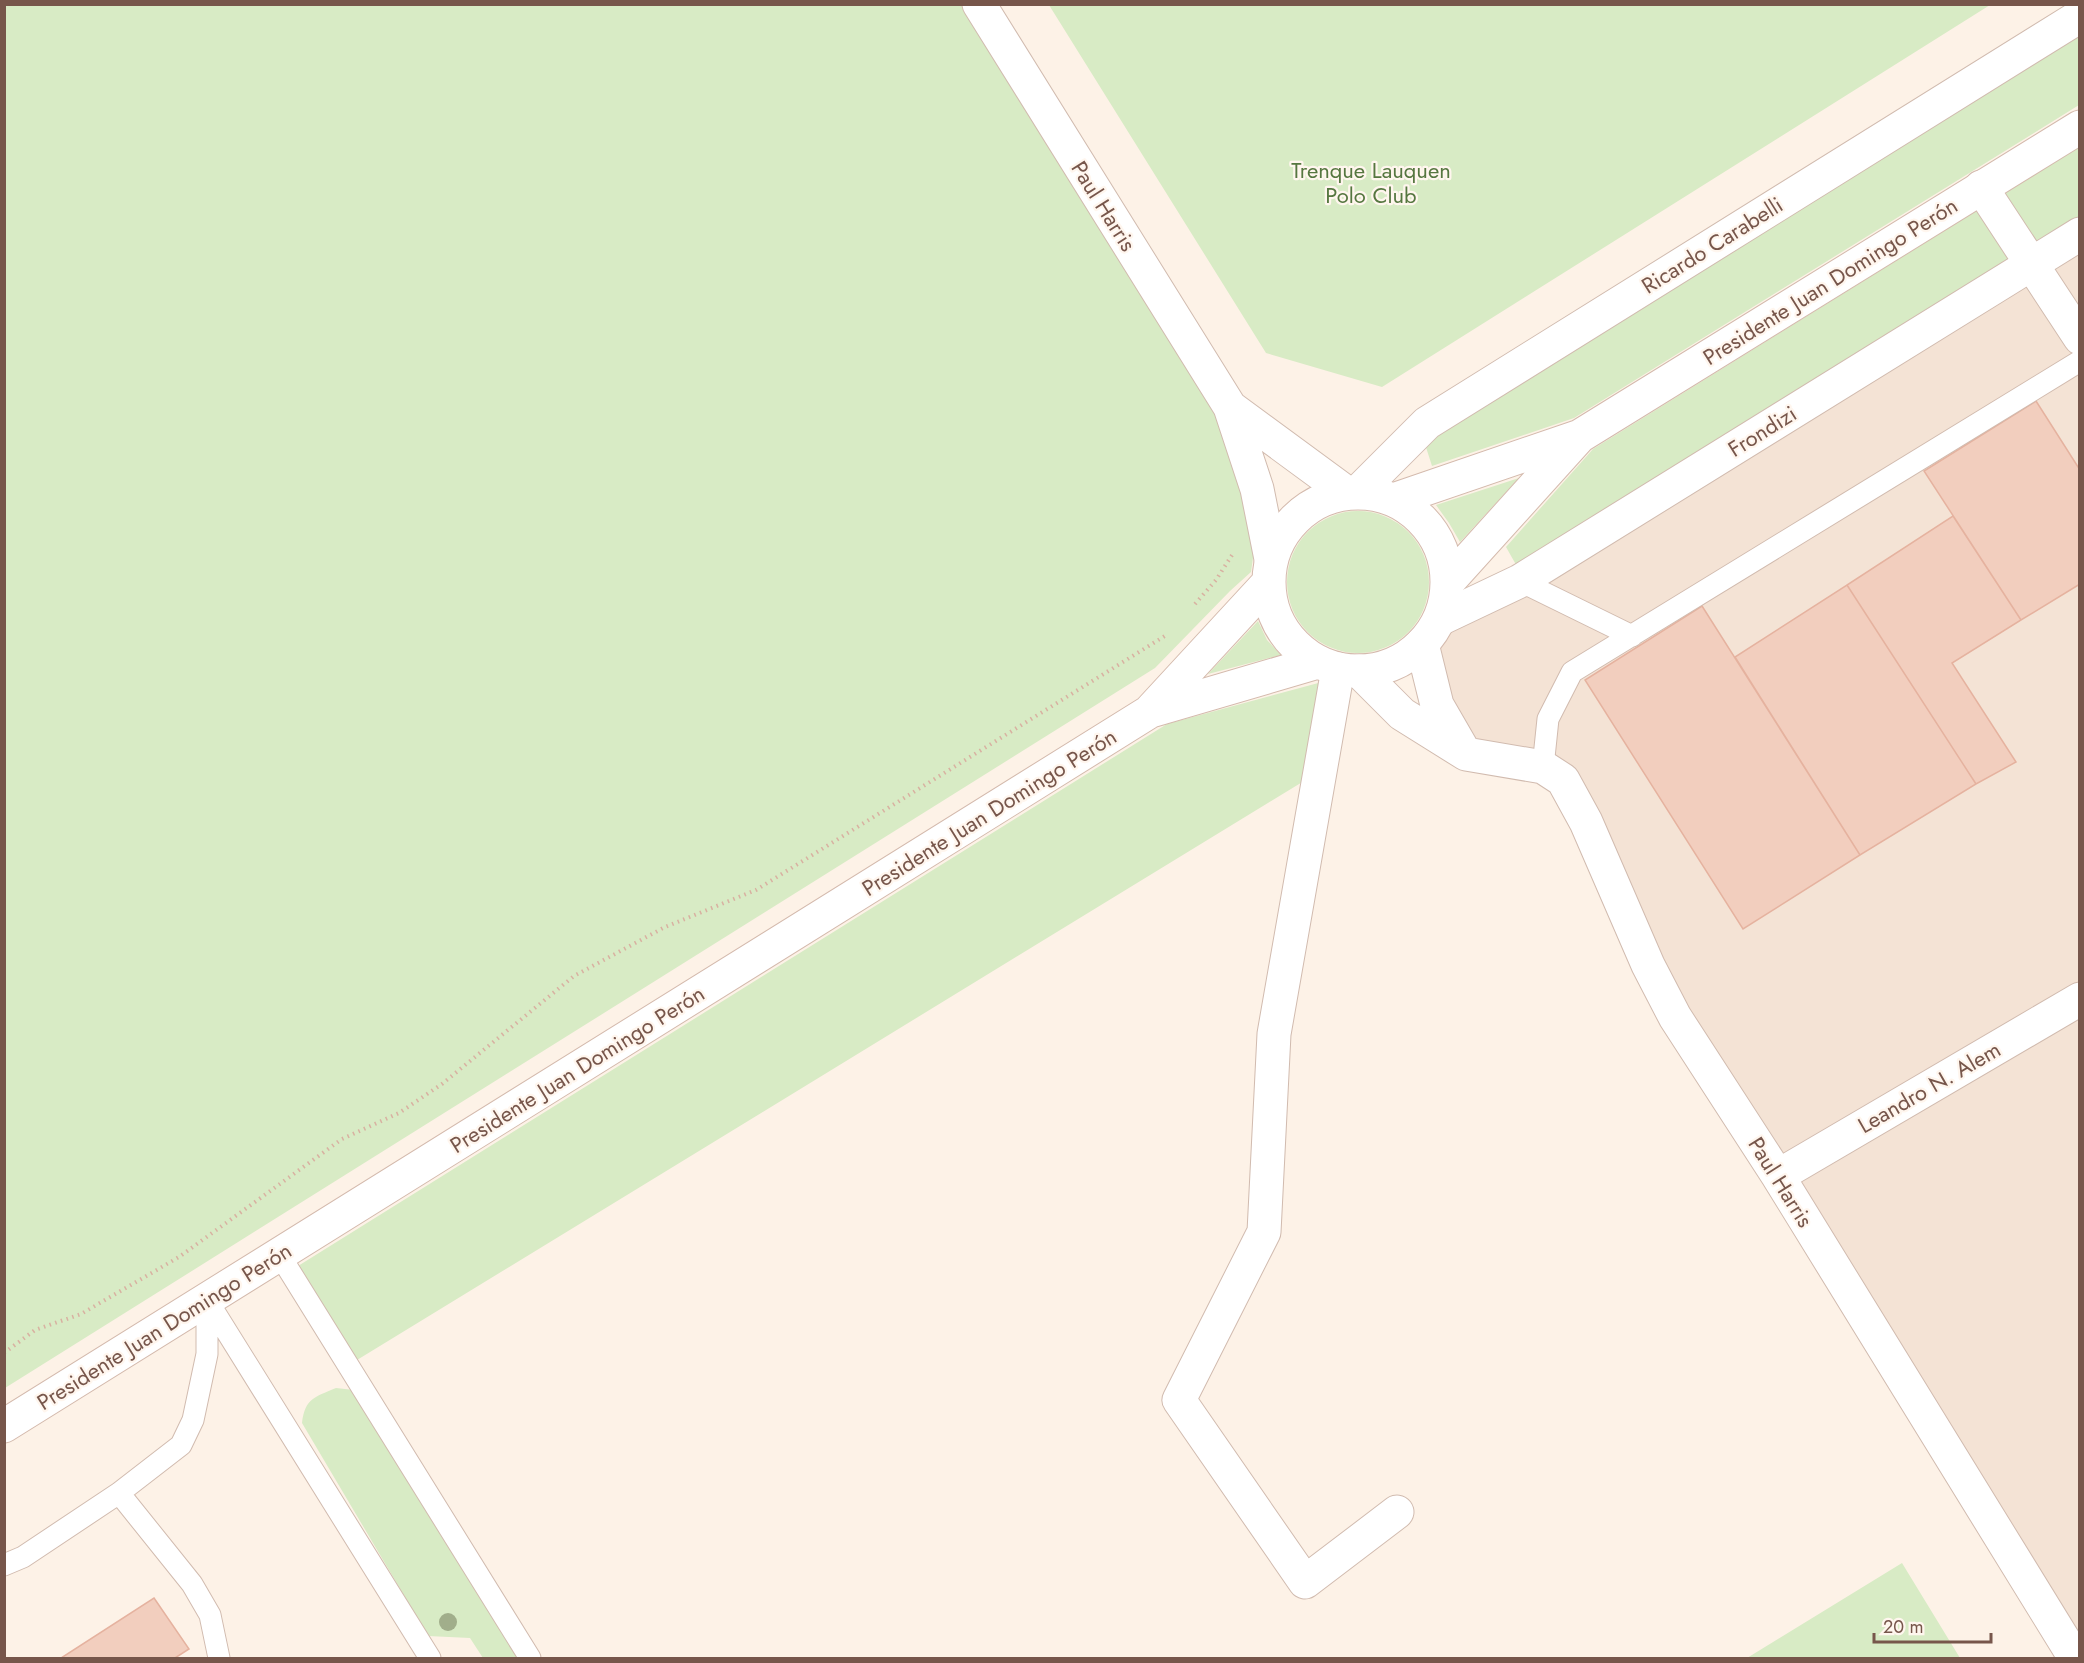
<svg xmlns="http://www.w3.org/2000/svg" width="2084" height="1663" font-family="Jost,sans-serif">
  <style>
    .residential { fill: #f4e3d5 }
    .green { fill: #d8ebc5 }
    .building { fill: #f2cebe; stroke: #e5b29f; stroke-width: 1.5 }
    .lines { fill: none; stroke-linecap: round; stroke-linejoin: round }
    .lane-casing { stroke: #d1bbaf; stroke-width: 23 }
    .street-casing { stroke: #d1bbaf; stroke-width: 35 }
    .secondary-casing { stroke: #d4baad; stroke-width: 35 }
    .path { stroke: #d8b1a1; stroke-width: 4; stroke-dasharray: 1.5 4.5; stroke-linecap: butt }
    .lane { stroke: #fff; stroke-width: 21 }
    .street { stroke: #fff; stroke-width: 33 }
    .secondary { stroke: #fff; stroke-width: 33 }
    .tree { fill: #a1ae8b }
    .labels { text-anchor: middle; stroke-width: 4.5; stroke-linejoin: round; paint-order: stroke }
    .park-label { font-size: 22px; fill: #567740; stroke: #fff6ee }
    .street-label { font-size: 22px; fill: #77564b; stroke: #fff6ee }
  </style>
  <rect width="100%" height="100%" fill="#fdf2e7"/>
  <path class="residential" d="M2079,234V1658L1778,1176L1563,780L1466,754L1432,632Z"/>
  <path class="green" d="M5,5H962L1224,420L1255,544L1251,572L1230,591L1155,668L5,1388Z
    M1049,5H1990L1382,387L1266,353Z
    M2079,31V105L1574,418L1432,466L1424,441Z
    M2079,147V222L1519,570L1506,547L1593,449Z
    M1519,478L1460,542L1449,523L1436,505Z
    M1287 582a71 71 0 1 1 142 0a71 71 0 1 1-142 0Z
    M1258,621L1267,640L1281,655L1208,674Z
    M1322,682L1304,781L357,1360L298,1266L1167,724Z
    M336,1388L354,1390L521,1658H483L470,1638L428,1636L302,1423C305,1398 315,1397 336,1388Z
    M1902,1563L1960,1658H1747Z"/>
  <path class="building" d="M2036,401L2080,470V584L2021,620L1924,471Z
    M1953,516L2021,620L1952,663L2016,762L1976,784L1847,585Z
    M1847,585L1976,784L1860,855L1735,657Z
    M1702,606L1860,855L1743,929L1585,680Z
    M154,1598L189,1649L175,1658H61Z"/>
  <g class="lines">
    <g class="lane-casing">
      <path id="lane" d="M1520,581L1632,636
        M1543,767L1548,719L1572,672L2080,361
        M279,1254L530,1658
        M207,1300L430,1658
        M119,1493L192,1584L210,1615L219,1658
        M4,1565L23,1557L119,1493L181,1445L193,1420L207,1354V1300"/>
    </g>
    <g class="street-casing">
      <path id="street" d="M979,4L1230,407L1257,489L1271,559
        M1981,187L2080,338
        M1230,407L1347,493
        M1358,492L1427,423L2080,16
        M1440,619L1520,581L2080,234
        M1422,644L1437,705L1463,750
        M1338,669L1274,1034L1264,1232L1179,1400L1305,1582L1397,1512
        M1359,671L1402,714L1466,754L1543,767L1563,780L1586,822L1648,965L1675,1017L1778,1176L2075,1658
        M1778,1176L2080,999"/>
    </g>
    <g class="secondary-casing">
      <path id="secondary" d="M1269 582a89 89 0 1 1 178 0a89 89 0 1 1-178 0Z
        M1393,500L1580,436L2080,127
        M1448,582L1579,437
        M1151,711L1318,662
        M4,1426L1149,712L1269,582"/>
    </g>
    <path class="path" d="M1195,604L1216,580L1232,555
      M4,1353L35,1330L81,1314L179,1257L342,1139L399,1113L442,1084L574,976L665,927L756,890L1168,634"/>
    <use href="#lane" class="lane"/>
    <use href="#street" class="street"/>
    <use href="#secondary" class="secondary"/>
  </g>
  <circle class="tree" cx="448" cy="1622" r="9"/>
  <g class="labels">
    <g class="park-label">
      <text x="1371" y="178">Trenque Lauquen<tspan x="1371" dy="25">Polo Club</tspan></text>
    </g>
    <g class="street-label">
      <text transform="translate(1104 206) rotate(58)" y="8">Paul Harris</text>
      <text transform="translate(1712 245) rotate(-32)" y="8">Ricardo Carabelli</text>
      <text transform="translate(1830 281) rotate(-32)" y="8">Presidente Juan Domingo Perón</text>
      <text transform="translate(1762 431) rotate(-32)" y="8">Frondizi</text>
      <text transform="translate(989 812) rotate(-32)" y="8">Presidente Juan Domingo Perón</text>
      <text transform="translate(577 1069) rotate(-32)" y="8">Presidente Juan Domingo Perón</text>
      <text transform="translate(1929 1087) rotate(-30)" y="8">Leandro N. Alem</text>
      <text transform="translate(1781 1182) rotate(58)" y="8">Paul Harris</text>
      <text transform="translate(164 1326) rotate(-32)" y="8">Presidente Juan Domingo Perón</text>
    </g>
  </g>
  <rect width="2084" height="1663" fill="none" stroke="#77564b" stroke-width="12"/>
  <path d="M1874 1633v9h117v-9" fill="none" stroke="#77564b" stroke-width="3"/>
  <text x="1883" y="1633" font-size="18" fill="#77564b" stroke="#fff6ee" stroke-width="4.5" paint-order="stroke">20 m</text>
</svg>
